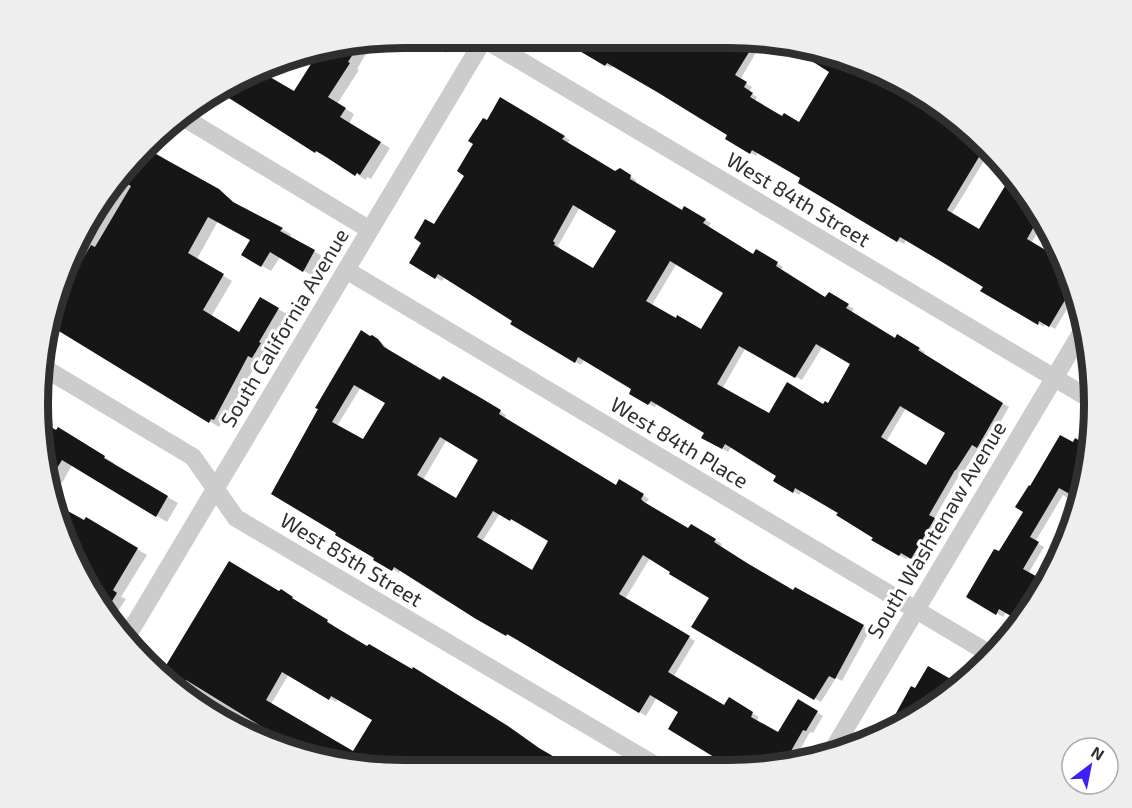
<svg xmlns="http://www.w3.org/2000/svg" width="1132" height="808" font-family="'Exo 2',sans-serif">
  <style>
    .shadow { fill: #0003; fill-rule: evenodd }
    .building { fill: #161616; fill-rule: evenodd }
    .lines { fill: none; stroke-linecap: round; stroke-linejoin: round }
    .minor { stroke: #ccc; stroke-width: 18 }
    .labels { text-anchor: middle; stroke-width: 6; stroke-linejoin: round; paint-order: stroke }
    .street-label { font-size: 21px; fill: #2f2f2f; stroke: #fff }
    .rim { fill: none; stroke: #2f2f2f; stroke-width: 8 }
  </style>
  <rect width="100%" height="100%" fill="#fff"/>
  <path class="shadow" d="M422,38H455L446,53Z
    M564,40L693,60L703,43L761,44L740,80L752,87L749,92L757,97L755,102L783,118L799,124L831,71L787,44L800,45L912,87L1003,162L1041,227L1031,243L1060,260L1075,286L1076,294L1055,329L1045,323L1044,327L982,290L985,286L907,239L904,244L898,241L800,182L802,178L758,152L756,156L750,152L729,134L613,65L611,68ZM984,161L1012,178L979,231L951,215Z
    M373,42L357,69L359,70L337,104L354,114L349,124L390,148L371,179L367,177L366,180L358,175L362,167L326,155L325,157L266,119L217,92L260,72L294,93L313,63L298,55L309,50Z
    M500,99L570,140L567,144L615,172L626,173L636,180V184L682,212L685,208L711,223L708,227L754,256L757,251L783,267L781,271L826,299L829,294L854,309L851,313L896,340L898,336L925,352L923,355L1009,407L984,450L979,447L963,473L961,472L934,519L940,523L917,561L908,556L906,559L873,540L875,537L802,491L799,495L775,480L778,476L732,446L728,452L703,437L706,432L657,403L655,407L649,404L631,393L633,389L584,360L581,365L512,323L514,320L445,276L442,281L411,263L466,175L487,122ZM580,207L618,230L594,270L559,249L560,247L558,246ZM677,263L725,293L701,331L676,320L652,305ZM823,346L852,363L828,405L829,409L770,415L722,389L745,349L802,380ZM906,408L947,432L927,467L886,442Z
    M146,147L164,158L163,160L228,197L241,208L291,234L290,238L324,257L313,276L280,257L271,271L243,255L252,239L218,221L197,259L232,281L211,317L240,334L260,299L287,314L268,349L269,350L262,362L258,360L224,424L221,423L219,427L49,324L66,263L128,163Z
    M379,340L391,352L441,382L488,403L506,415L504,419L616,487L619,481L649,499L646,503L650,507L689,530L697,529L722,544L720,547L793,592L795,589L870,630L842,681L836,678L821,702L693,626L711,597L650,558L625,599L695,641L674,676L725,707L729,699L759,717L756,722L778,734L798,701L823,716L813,733L810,732L793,762L776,767H746L680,712L657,697L646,716L514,636L513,638L477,617L401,569L399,573L337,535L338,533L273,493ZM361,387L387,403L364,441L337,426ZM447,439L480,459L457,500L423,480ZM500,513L517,523L518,521L550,541L532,572L482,542Z
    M41,422L57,432L69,435L114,463L113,465L178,503L167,522L72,465L62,483L48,475L41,452Z
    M1073,444L1088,447L1074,502L1063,495L1035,542L1044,547L1028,574L1044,583L1017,617L1007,611L1003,617L968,596Z
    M57,506L85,522L86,519L147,555L121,597L126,599L116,614L114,613L110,618L75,566Z
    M281,591L333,625L332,627L545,753L385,758L378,769L242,733L163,673ZM289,674L336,702L338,698L374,719L353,753L271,704Z"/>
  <path class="building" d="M561,40L754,44L735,75L747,82L744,87L753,93L750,97L782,116L784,113L799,122L829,72L799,53L802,46L888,78L886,81L924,103L925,100L934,105L943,112L941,115L955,123L985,147L947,210L979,229L1011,176L1037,221L1027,239L1059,258L1074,285L1049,327L1039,321L1038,325L980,291L983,287L937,259L900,237L897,242L798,183L800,178L752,150L750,154L725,139L727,135L657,92L607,63L605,66Z
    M360,43L348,62L350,63L328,97L346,108L340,117L381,142L360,175L357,173L355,176L323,155L316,151L315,153L218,91L263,73L294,91L311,64L297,56L309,50Z
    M500,97L565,136L562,139L615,171L620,168L631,175L630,179L682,210L684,206L706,219L703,223L753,254L756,249L778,262L776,266L825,297L829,292L849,304L846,308L895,338L897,334L920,348L918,350L1003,403L977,448L972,445L956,470H955L929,515L935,518L911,559L901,553L899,556L871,540L873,538L836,515L838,513L795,488L793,493L773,481L776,476L725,444L722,449L701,438L704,433L651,401L648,405L629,394L631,389L578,357L575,363L510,324L512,321L438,274L435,279L409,263L421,243L414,238L425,219L434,224L464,176L457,171L473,144L468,141L483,118L487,120ZM573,205L616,231L593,268L554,245L555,243L553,241ZM670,261L723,293L701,329L677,315L676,318L646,301ZM816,344L850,364L828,403L825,401L823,404L787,382L769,413L717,384L739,346L795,378ZM900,406L945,433L926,465L881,437Z
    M145,148L219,189L233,202L283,228L280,231L315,250L303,272L270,252L261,267L241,255L250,240L208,217L188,253L224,274L203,310L239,332L260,297L279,308L259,342L261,343L252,358L248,356L214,420L211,419L209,423L49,325L60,284L66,287L91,245L95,247L131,186L118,179L128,163Z
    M361,330L370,336L372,335L378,339L384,347L440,380L443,376L481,398L501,410L499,414L616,485L619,479L644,494L641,499L644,502L688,528L691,524L716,539L714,542L747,563L793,590L795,587L864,625L835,679L829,676L814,700L691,627L709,598L669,574L670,572L643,555L619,594L690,636L668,672L724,705L729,697L753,712L751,717L778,732L798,699L818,711L806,731L803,730L783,765L776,767L732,768L668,729L678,712L650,695L639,713L507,634L506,636L476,619L394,567L392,571L373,560L374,558L335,535L336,533L271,494L318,409L315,408ZM354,385L385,403L363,439L332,422ZM440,437L478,460L456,498L417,475ZM493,511L510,521L511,519L548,541L532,570L477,537Z
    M41,421L56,430L58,427L105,456L104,458L168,496L156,517L62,460L49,481L41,452Z
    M1060,435L1073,442L1075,438L1089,446L1075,497L1059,488L1030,537L1039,542L1023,569L1045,581L1016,619L999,609L996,615L966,597L994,549L999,551L1023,512L1015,507L1029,485L1030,486Z
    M57,505L84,520L86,517L138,548L113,590L117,593L106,611L75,566Z
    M229,561L279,591L281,589L293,597L292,598L328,620L327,622L367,646L369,644L412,669L413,667L508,726L539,748L575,769L401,770L378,756L371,767L295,747L186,680L182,687L162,672ZM282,672L329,700L331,696L372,720L353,751L266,700Z
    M928,666L961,685L890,733L884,735L911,686L915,688Z"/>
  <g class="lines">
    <path class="minor" d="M484,39L1090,399
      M181,116L370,230
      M346,270L990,654
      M41,366L193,457L236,518L660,768
      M125,640L484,39
      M832,751L1081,333"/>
  </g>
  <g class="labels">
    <g class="street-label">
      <text transform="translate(798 200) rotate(31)" y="7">West 84th Street</text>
      <text transform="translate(285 328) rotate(-59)" y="7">South California Avenue</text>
      <text transform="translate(679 443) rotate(31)" y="7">West 84th Place</text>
      <text transform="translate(937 530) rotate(-59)" y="7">South Washtenaw Avenue</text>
      <text transform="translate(351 560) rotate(31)" y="7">West 85th Street</text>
    </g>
  </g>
  <path d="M0 0H1132V808H0ZM404 48H728A356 356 0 0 1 1084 404V404A356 356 0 0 1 728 760H404A356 356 0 0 1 48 404V404A356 356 0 0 1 404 48Z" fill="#eee" fill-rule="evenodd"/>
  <path class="rim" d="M404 48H728A356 356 0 0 1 1084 404V404A356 356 0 0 1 728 760H404A356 356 0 0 1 48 404V404A356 356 0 0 1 404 48Z"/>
  <g transform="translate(1090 766) rotate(32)"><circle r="28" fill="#ffffff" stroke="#acacac" stroke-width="1.5"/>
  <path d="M0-4.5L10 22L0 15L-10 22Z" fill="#3e20f7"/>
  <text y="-9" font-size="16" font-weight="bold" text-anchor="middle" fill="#2f2f2f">N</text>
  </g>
</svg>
